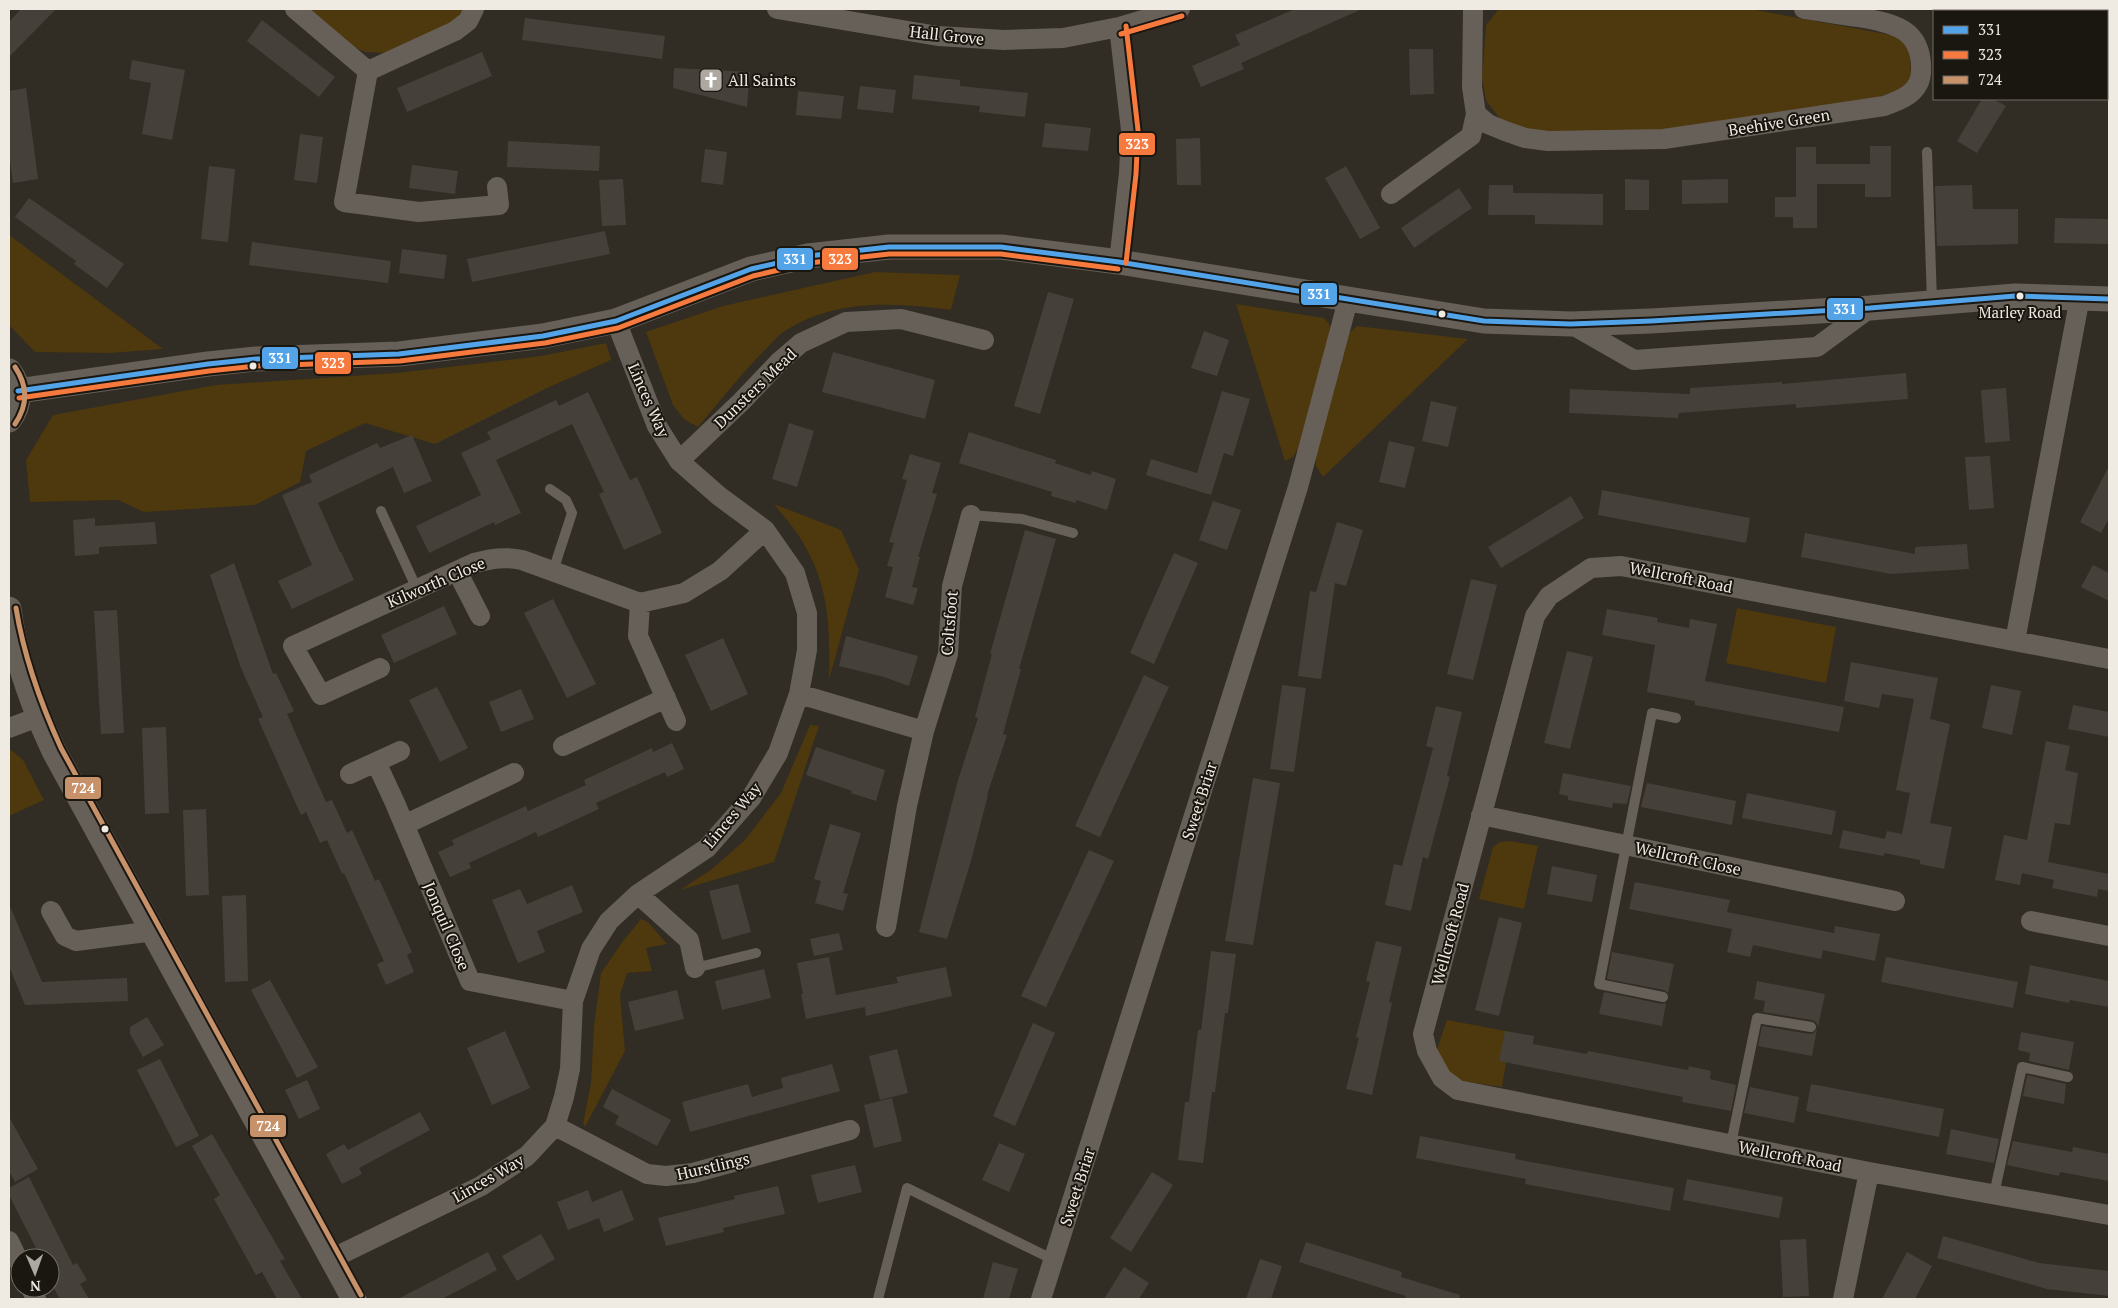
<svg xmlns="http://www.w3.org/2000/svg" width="2118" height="1308" font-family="'PT Serif',serif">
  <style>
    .green { fill: #4e380d }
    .building { fill: #45413a }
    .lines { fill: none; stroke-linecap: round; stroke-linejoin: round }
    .service { stroke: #676059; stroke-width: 10 }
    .minor { stroke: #676059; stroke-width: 20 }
    .tertiary { stroke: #676059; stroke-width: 25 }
    .bus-1-casing { stroke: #1a1610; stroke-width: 9 }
    .bus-2-casing { stroke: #1a1610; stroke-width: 9 }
    .bus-3-casing { stroke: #1a1610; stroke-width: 9 }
    .bus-1 { stroke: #53a3e8; stroke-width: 5 }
    .bus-2 { stroke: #f6793e; stroke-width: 5 }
    .bus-3 { stroke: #c7916a; stroke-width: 5 }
    .bus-dot { fill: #f0ebe2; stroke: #1a1610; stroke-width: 2 }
    .labels { text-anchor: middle; stroke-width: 4; stroke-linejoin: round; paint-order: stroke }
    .bus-label { font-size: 15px; fill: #f0ebe2; stroke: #1a1610 }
    .street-label { font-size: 16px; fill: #f0ebe2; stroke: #1a1610 }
    .poi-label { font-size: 16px; fill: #f0ebe2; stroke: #1a1610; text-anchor: start }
    .line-badge { stroke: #1a1610; stroke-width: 2 }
    .badge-label { font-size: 14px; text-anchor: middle; font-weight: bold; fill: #fff }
  </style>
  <rect width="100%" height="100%" fill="#312c24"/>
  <path class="green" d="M310,9H464L455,21L386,53L366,52L353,47Z
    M1499,9H1750L1897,36L1910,50L1911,78L1899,90L1872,99L1669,132L1548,134L1518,129L1500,119L1486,100L1482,78L1486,25Z
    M9,235L163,349L109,353L35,352L9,325Z
    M875,272L960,275L951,310C895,302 834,299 785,331C777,336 771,344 765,350C741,374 720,401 698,427L684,419L673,405L646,332L723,306Z
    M1236,304L1324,318L1330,325L1328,342L1298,449L1293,457L1285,461Z
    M1357,326L1468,339L1323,477L1316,466V455L1348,334Z
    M606,343L611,360L547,388L435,444L365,423L306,451L300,482L255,505L144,512L118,500L30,502L26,460L53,415L216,385L397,373L541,356Z
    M774,504L841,530L859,570L829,680C830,632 830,592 806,548C798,532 785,518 774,504Z
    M1737,608L1836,627L1826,683L1726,663Z
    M810,725L819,726L774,862L680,890L712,869L745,840L781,793Z
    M11,750L23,760L44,800L9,816V751Z
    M1510,841L1538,846L1524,909L1479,899L1493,847L1500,842Z
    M641,919L648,922L667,944L646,948L652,971L627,973L620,995L625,1051L585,1127L583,1124L591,1083L594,1026L601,973L623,941Z
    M1447,1020L1511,1032L1502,1087L1462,1081L1448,1072L1437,1049Z"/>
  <path class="building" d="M21,9H56L9,57V22Z
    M1295,9H1362L1241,63L1244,69L1201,87L1192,66L1240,45L1235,35Z
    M525,18L665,36L662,59L522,40Z
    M262,20L335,77L319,97L247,41Z
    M1409,49H1433L1434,94L1410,95Z
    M482,52L492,76L407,112L397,88Z
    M132,60L185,70L172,140L142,134L151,83L129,79Z
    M674,68L750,72L747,107L673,88Z
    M914,75L960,80V86L1028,93L1025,117L979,112L980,106L912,99Z
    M860,86L896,90L893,113L857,109Z
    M26,88L38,179L13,183L9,154V91Z
    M798,91L844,96L841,119L796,115Z
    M1982,99H1993L2006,106L1977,153L1957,141Z
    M1045,123L1091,128L1088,151L1042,147Z
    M300,134L323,137L317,183L294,180Z
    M1200,138L1201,185H1177L1176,139Z
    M508,141L600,146L599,171L507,167Z
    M1870,146H1891V197H1865V184H1817V228H1793V217H1775V197H1796V147H1816V164H1870Z
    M705,149L727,152L723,185L701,182Z
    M412,165L458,171L455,194L409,188Z
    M209,166L235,169L228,242L201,239Z
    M1346,166L1380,228L1360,239L1325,178Z
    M623,179L626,225L602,226L599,180Z
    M1625,179L1649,180V210H1625Z
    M1728,179V203L1682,204V180Z
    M1489,185H1513V193L1603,194V225L1535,224V215H1488Z
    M1972,185L1973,209H2018V244L1937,246L1935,186Z
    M1459,188L1472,208L1414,248L1401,228Z
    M29,198L124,264L107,288L74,264L76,261L15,217Z
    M2055,218L2109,219V244L2054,243Z
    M605,231L610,254L472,282L467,259Z
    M252,242L391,261L388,283L249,265Z
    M402,249L447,255L444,279L399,273Z
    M1048,292L1074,299L1040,414L1014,406Z
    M1204,331L1229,340L1217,376L1191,368Z
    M833,352L935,380L925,419L822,392Z
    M1906,373L1908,399L1796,408V404L1679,413L1678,418L1569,413L1570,389L1690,394V388L1782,382V384Z
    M2006,388L2010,441L1985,443L1981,390Z
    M1222,391L1250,399L1233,456L1224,453L1211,495L1146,475L1151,459L1197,473Z
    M588,392L630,480L637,477L662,533L624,550L599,494L604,492L572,424L496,460L521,513L495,525L494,522L429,553L416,526L481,495L461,453L491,439L487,432L556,400L559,406Z
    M1431,401L1457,407L1448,447L1422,441Z
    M789,423L814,431L797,487L772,479Z
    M969,432L1056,460L1055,463L1091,475L1092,471L1116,479L1107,510L1076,500V503L1051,496L1052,492L959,463Z
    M412,435L432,481L404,493L393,467L318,503L340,552H341L354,580L292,609L278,581L312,565L282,495L312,482L309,475L377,443L380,448Z
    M1389,441L1415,447L1405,488L1379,482Z
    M910,454L941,463L932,493L937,494L918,557H920L912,587L918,588L913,605L885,597L893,567L887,566L894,543L889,542L907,480L902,479Z
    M1990,456L1994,508L1969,510L1965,457Z
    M2109,466V519L2101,533L2080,522Z
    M1602,490L1750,518L1746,543L1598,515Z
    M1571,496L1584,518L1501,568L1488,547Z
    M1213,501L1241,510L1227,550L1199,540Z
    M95,518V526L155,522L157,544L99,547V554L75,556L73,520Z
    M1337,522L1363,530L1346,586L1335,583L1321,679L1298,676L1310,591L1316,592Z
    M1025,530L1056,539L1019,669H1021L1003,734L1007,735L987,795H988L971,861L947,939L919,932L958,780L978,718L975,717L992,654H990Z
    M1805,533L1915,554V547L1967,544L1969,569L1891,574L1801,557Z
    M1174,553L1198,563L1154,664L1130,653Z
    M234,563L273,674L276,673L294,711L287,714L326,802L332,800L347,833L352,830L375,881L379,879L412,952L407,955L414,972L386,985L377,964L384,961L344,873L342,874L327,840L320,843L306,812L301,815L258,719L263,717L241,668L210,575Z
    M2093,565L2109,573V601L2081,587Z
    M1471,579L1497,585L1473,680L1447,674Z
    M553,599L596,684L567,698L524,613Z
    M444,606L457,634L394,663L381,635Z
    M1607,609L1658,618L1657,622L1689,628L1690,619L1717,624L1705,681L1844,707L1839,732L1695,705V701L1647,692L1655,645L1602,635Z
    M117,610L124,733L101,734L94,611Z
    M846,636L918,656L909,686L884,677L839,666Z
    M723,638L748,694L711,711L685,655Z
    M1567,651L1593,657L1570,749L1544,743Z
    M1851,662L1938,678L1930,719L1950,724L1930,823L1952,827L1944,869L1920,864V860L1884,853V856L1839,848L1843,830L1885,839L1887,831L1902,834L1910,793L1896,790L1914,699L1882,694L1879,708L1844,701Z
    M1144,675L1169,687L1100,837L1075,826Z
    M1282,685L1306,688L1294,772L1270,769Z
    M1991,685L2021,691L2012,735L1982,728Z
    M437,687L468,748L440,762L409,700Z
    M521,689L534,719L501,732L489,702Z
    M2073,705L2109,712V737L2068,729Z
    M1436,706L1462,712L1447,776L1450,777L1428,859L1423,857L1411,911L1385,905L1394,864L1402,866L1433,748L1426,746Z
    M166,727L169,813L145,814L142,728Z
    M2046,741L2070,746L2065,770L2078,773L2070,825L2055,823L2048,862L2109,874V891L2098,889L2097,897L2052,888L2054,880L2022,873L2020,885L1995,880L2004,835L2027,840Z
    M672,743L684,769L667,777L665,772L596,803L599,809L538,837L536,832L469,863L471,868L450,877L438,852L454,845L452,840L526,806L528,811L586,785L584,780L652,748L653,752Z
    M816,747L885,770L876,801L851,793L852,791L806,775Z
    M1563,773L1631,786L1627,804L1613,803L1612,808L1568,800V796L1559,794Z
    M1253,778L1280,783L1253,945L1225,941Z
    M1647,783L1736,801L1732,825L1641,807Z
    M1747,793L1836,811L1832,835L1742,818Z
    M206,809L209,895L186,896L183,810Z
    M830,824L861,833L843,893L848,894L843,911L815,903L821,881L814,879Z
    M1089,850L1114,861L1046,1007L1021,996Z
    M1552,866L1597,875L1592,902L1547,894Z
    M1635,882L1730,900L1727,912L1834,933L1835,926L1880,934L1875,961L1823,950L1821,959L1753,945L1750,957L1727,952L1732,929L1629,909Z
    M738,884L751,932L722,940L709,891Z
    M572,885L583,912L537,931L545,952L518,963L492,900L520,889L527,904Z
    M246,895L248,981L225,982L222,896Z
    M9,904L42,982L127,978L128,1001L25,1005L9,966Z
    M1499,917L1522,923L1499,1016L1475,1010Z
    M839,933L843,950L814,956L810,939Z
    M1376,941L1402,947L1389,1002L1392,1003L1372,1095L1346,1089L1359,1038L1356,1037L1370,982L1366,981Z
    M1211,951L1236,954L1228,1013H1225L1215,1092H1212L1203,1163L1178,1160L1185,1102H1189L1198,1030H1201Z
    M1612,952L1674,964L1668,993L1664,990L1607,979Z
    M829,957L836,995L898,983L896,977L946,967L952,996L866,1016L865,1007L806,1019L801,994H803L797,963Z
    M1886,957L2018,982L2013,1008L1881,982Z
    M2030,965L2109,981V1007L2070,1000L2069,1003L2025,994Z
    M764,969L771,998L722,1010L715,981Z
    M270,980L318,1067L297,1078L251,990Z
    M1757,981L1825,994L1818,1027L1816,1022L1812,1020L1763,1012L1765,1001L1754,999Z
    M677,990L684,1019L635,1031L628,1002Z
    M1604,992L1662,1004L1666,1003L1662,1026L1599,1014Z
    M147,1017L164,1045L143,1057L130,1034V1027Z
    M1033,1023L1055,1033L1015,1126L993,1116Z
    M1762,1026L1810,1034L1814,1033L1817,1029L1812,1056L1758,1046Z
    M505,1031L530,1088L492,1105L467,1048Z
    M1505,1031L1534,1036L1533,1044L1587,1054L1588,1051L1688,1070L1689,1066L1711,1071L1710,1079L1736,1085L1731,1111L1682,1102L1683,1097L1499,1061Z
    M2021,1032L2074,1042L2069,1070L2029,1061L2030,1053L2018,1050Z
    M897,1049L908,1093L880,1100L869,1056Z
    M160,1059L199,1136L176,1147L137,1070Z
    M832,1064L840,1091L690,1132L682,1102L748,1084L752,1097L783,1088L781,1078Z
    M2027,1075L2066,1084L2064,1104L2023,1096Z
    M307,1080L320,1109L299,1119L285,1090Z
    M1811,1084L1944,1109L1939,1137L1806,1111Z
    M1750,1087L1799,1097L1794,1123L1744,1113Z
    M612,1089L671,1120L657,1146L615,1124L619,1116L603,1107Z
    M892,1098L902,1141L874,1148L864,1105Z
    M420,1112L430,1130L359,1168L362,1174L342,1184L326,1154L344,1144L348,1150Z
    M9,1117L38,1169L15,1182L9,1171Z
    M1951,1129L1999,1139L1994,1163L1946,1154Z
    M212,1134L285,1259L280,1261L302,1299H277L262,1272L256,1275L214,1199L220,1195L192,1146Z
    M1420,1136L1516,1154L1515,1159L1674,1188L1670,1211L1525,1184L1526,1179L1416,1158Z
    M2013,1141L2072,1152L2073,1147L2109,1154V1181L2060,1172L2059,1176L2007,1165Z
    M999,1143L1025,1154L1009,1192L982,1180Z
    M855,1165L862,1192L818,1203L811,1175Z
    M1152,1172L1173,1185L1131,1252L1110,1238Z
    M29,1177L73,1265L77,1263L87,1280L80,1284L89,1299H60L50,1282V1258H41L9,1195V1188Z
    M1687,1179L1783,1197L1779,1218L1683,1200Z
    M778,1186L785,1214L723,1228L724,1232L666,1246L658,1218L735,1199L734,1196Z
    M588,1190L592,1202L622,1190L634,1220L604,1232L599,1218L568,1230L557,1202Z
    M541,1234L555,1259L517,1281L502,1256Z
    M1943,1236L2039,1263L2109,1271V1296L2047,1289L1937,1258Z
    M1806,1239L1809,1296L1783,1297L1780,1240Z
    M1306,1242L1402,1272L1401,1277L1460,1295L1459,1299H1404L1406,1296L1299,1262Z
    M488,1252L497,1270L442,1299H398Z
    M1907,1252L1932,1266L1915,1299H1882Z
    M1260,1259L1282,1266L1271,1299H1246Z
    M993,1262L1018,1269L1009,1299H983Z
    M1124,1267L1149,1283L1139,1299H1104Z"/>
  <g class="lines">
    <path class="service" d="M1927,152L1932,302
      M550,489L566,500L572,513L553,571
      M381,511L417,589
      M971,515L1022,519L1073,533
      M695,968L756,953
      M1663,997L1599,984L1652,713L1676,718
      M1731,1144L1757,1018L1811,1027
      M1994,1194L2022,1067L2068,1077
      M878,1299L907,1188L1054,1260"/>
    <path class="minor" d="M295,9L368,71L455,31L468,21L474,9
      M777,9L938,36L1004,40L1063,38L1119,27L1180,9
      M1473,9L1472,87L1476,114L1488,124L1505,131L1525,138L1548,141L1664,139L1884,106C1901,100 1920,93 1921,72C1923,28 1893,23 1857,17C1839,14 1822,12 1804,9
      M368,71L344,202L419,212L499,205L497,187
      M1391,194L1471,136L1476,114
      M1119,262L1129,173L1131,130L1119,27
      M1571,324L1634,360L1817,347L1870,308
      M679,461L742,401L780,361L801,343L846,322L901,319L984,340
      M457,571L480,616
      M640,603L638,636L676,721
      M2015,641L2080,297
      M2109,659L1621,566L1591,568L1549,596L1535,616L1423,1034L1427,1051L1442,1078L1458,1090L1869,1172L2109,1215
      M380,668L321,695L293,646L474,563C491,559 505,556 522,560L640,603L684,593L720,571L765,530
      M799,694L924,731
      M9,728L38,717
      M563,746L666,698
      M400,751L376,762L395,803L470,981L573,1001
      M350,774L376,762
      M1481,815L1895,901
      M404,825L514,773
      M638,894L689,940L695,968
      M51,911L65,936L76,941L154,931
      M2031,921L2109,936
      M886,927L907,806L924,731L948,654L952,586L971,515
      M555,1126L647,1174L666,1176L693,1173L850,1130
      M9,1241L20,1264
      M331,1259L481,1186L527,1156L555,1126L564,1097L570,1069L573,1001L591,949L609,921L638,894L707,848L751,798L778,753L799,694L807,650V613L795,573L765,530L719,496L679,461L657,426L616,321
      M31,1288L36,1299
      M1041,1299L1298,487L1348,300
      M1843,1299L1869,1172"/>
    <path class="tertiary" d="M9,371C21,386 21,405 9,420
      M18,391L208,364L256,359L399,354L543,336L616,321L751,269L808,256L889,247H1001L1119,262L1484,321L1571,324L1651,321L1870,308L2015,296L2109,299
      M9,609C15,659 33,706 54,751L354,1299"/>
    <g class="bus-1-casing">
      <path id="bus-1" d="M18,391L208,364L256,359L399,354L543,336L616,321L751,269L808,256L889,247H1001L1119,262L1484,321L1571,324L1651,321L1870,308L2015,296L2109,299"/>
    </g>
    <g class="bus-2-casing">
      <path id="bus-2" d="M1126,26L1138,130L1136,174L1126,263
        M1121,34L1182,16
        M19,398L209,371L257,366L400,361L545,343L618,328L753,276L809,263L889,254H1001L1118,269"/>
    </g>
    <g class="bus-3-casing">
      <path id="bus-3" d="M15,367C28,386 28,405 15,424
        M16,608C24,657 40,702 61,748L361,1295"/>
    </g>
    <use href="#bus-1" class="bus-1"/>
    <use href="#bus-2" class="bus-2"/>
    <use href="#bus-3" class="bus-3"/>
  </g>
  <defs>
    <g id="church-square" transform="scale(1.25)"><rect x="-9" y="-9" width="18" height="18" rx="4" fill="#ada8a0" stroke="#1a1610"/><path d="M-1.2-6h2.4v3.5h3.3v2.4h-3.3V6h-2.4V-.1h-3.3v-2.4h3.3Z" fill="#fff"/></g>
  </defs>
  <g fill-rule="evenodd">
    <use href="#church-square" x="711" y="80"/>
  </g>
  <g class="bus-dot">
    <circle cx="2020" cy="296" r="4.5"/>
    <circle cx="1442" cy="314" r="4.5"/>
    <circle cx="253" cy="366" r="4.5"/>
    <circle cx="105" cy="829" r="4.5"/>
  </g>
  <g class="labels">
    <g class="bus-label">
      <text x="2020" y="318">Marley Road</text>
    </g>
    <g class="street-label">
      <text transform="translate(947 35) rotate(6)" y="6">Hall Grove</text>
      <text transform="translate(1779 122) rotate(-9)" y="6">Beehive Green</text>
      <text transform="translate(755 388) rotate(-44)" y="6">Dunsters Mead</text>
      <text transform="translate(649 400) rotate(66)" y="6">Linces Way</text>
      <text transform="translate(1681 577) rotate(11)" y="6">Wellcroft Road</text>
      <text transform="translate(436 582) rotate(-23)" y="6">Kilworth Close</text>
      <text transform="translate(949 623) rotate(-85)" y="6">Coltsfoot</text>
      <text transform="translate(1199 801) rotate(-72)" y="6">Sweet Briar</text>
      <text transform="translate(732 815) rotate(-50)" y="6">Linces Way</text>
      <text transform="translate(1688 858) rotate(12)" y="6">Wellcroft Close</text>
      <text transform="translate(447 926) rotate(67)" y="6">Jonquil Close</text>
      <text transform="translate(1450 934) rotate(-75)" y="6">Wellcroft Road</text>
      <text transform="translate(1790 1156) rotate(11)" y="6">Wellcroft Road</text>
      <text transform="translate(713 1166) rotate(-13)" y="6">Hurstlings</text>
      <text transform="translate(488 1178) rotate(-30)" y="6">Linces Way</text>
      <text transform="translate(1077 1187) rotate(-72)" y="6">Sweet Briar</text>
    </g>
    <g class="poi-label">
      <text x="728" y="86">All Saints</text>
    </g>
  </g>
  <g class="line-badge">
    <rect x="1118" y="132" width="38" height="24" rx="5" fill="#f6793e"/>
    <rect x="776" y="247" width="38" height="24" rx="5" fill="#53a3e8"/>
    <rect x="821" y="247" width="38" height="24" rx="5" fill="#f6793e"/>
    <rect x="1300" y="282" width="38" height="24" rx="5" fill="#53a3e8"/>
    <rect x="1826" y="297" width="38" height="24" rx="5" fill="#53a3e8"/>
    <rect x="261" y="346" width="38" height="24" rx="5" fill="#53a3e8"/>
    <rect x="314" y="351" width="38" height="24" rx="5" fill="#f6793e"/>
    <rect x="64" y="776" width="38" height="24" rx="5" fill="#c7916a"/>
    <rect x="249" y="1114" width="38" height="24" rx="5" fill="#c7916a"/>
  </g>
  <g class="badge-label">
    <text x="1137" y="149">323</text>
    <text x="795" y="264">331</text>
    <text x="840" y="264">323</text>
    <text x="1319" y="299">331</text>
    <text x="1845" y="314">331</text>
    <text x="280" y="363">331</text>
    <text x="333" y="368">323</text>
    <text x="83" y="793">724</text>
    <text x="268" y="1131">724</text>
  </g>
  <rect width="2118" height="1308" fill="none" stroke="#f0ebe2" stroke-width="20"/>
  <rect x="1933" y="10" width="175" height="90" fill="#1a1610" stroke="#706b64"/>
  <rect x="1943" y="26" width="25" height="8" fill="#53a3e8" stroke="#706b64"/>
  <text x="1978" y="35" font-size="15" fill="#f0ebe2">331</text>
  <rect x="1943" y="51" width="25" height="8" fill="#f6793e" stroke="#706b64"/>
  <text x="1978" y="60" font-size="15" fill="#f0ebe2">323</text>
  <rect x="1943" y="76" width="25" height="8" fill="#c7916a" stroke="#706b64"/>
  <text x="1978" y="85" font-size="15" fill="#f0ebe2">724</text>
  <g transform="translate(35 1273) rotate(178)"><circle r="24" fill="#1a1610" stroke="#706b64"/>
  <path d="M0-4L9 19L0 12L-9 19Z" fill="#ada8a0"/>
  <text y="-8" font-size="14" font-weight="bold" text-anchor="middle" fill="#f0ebe2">N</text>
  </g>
</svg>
